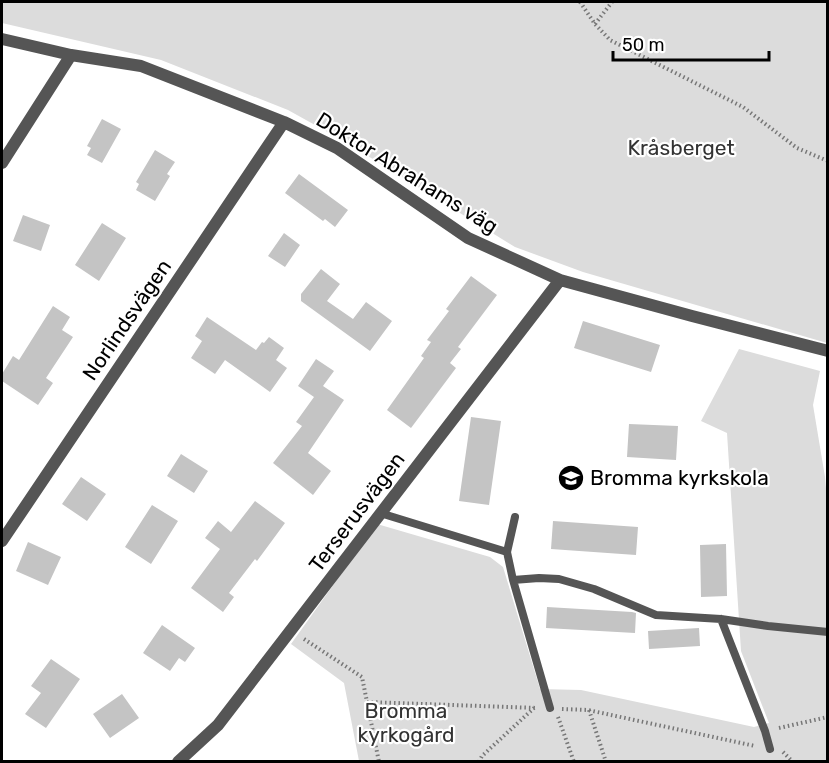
<svg xmlns="http://www.w3.org/2000/svg" width="829" height="763" font-family="Rubik,sans-serif">
  <style>
    .green { fill: #dcdcdc }
    .building { fill: #c4c4c4 }
    .lines { fill: none; stroke-linecap: round; stroke-linejoin: round }
    .path { stroke: #777; stroke-width: 4; stroke-dasharray: 1.5 3; stroke-linecap: butt }
    .service { stroke: #555; stroke-width: 8 }
    .minor { stroke: #555; stroke-width: 12 }
    .labels { text-anchor: middle; stroke-width: 4.5; stroke-linejoin: round; paint-order: stroke }
    .park-label { font-size: 21px; fill: #333; stroke: #fff }
    .street-label { font-size: 21px; fill: #000; stroke: #fff }
    .poi-label { font-size: 21px; fill: #000; stroke: #fff; text-anchor: start }
  </style>
  <rect width="100%" height="100%" fill="#fff"/>
  <path class="green" d="M2,2H827V343L583,272L515,247L342,140L288,110L161,60L2,23Z
    M739,349L820,371L813,405L825,477L828,511L827,761H359L344,683L291,644L377,524L490,557L503,567L540,689L581,690L754,727L769,723L741,651L727,433L701,421Z"/>
  <path class="building" d="M102,119L121,129L102,163L87,155L91,148L87,146Z
    M155,150L175,162L167,174L170,176L155,201L136,190L139,184L136,182Z
    M299,174L348,210L335,227L325,219L323,221L285,193Z
    M23,215L50,225L41,251L13,241Z
    M102,223L126,238L99,281L75,265Z
    M284,233L300,245L285,267L268,256Z
    M321,269L340,284L327,301L353,319L366,302L392,321L370,351L301,301V294Z
    M471,276L497,295L458,347L461,349L450,363L456,368L411,428L387,410L424,358L421,356L431,342L427,340L449,311L446,309Z
    M53,306L70,317L62,330L73,337L46,378L53,383L38,405L2,381V374L13,356L19,360Z
    M207,317L256,350L262,342L264,343L269,337L284,348L276,360L287,368L270,392L225,360L215,374L191,358L202,341L195,336Z
    M583,321L660,345L651,372L574,348Z
    M316,359L334,371L323,386L344,400L308,453L331,471L313,495L273,463L302,426L296,422L314,397L298,386Z
    M471,417L501,421L489,505L459,501Z
    M629,424L678,426L676,460L627,457Z
    M181,454L208,471L194,493L167,476Z
    M81,477L106,494L87,521L62,504Z
    M255,501L285,523L257,561L255,559L229,593L234,597L223,612L191,588L220,549L205,538L218,521L231,532Z
    M152,505L178,521L151,564L125,547Z
    M553,521L638,527L636,555L551,549Z
    M28,542L61,557L48,585L16,571Z
    M726,544L727,596L701,597L700,545Z
    M547,607L632,612L636,613L635,633L546,628Z
    M162,625L195,648L185,662L179,658L170,671L143,653Z
    M699,628L700,646L649,649L648,631Z
    M51,659L80,679L46,728L25,714L41,693L31,686Z
    M122,694L139,718L110,738L93,714Z"/>
  <g class="lines">
    <path class="path" d="M580,2L595,24L610,40L743,107L797,148L828,161
      M595,24L612,2
      M304,639L362,677L379,762
      M367,702L537,708
      M562,709L588,710L755,746
      M589,710L606,762
      M558,717L574,762
      M779,728L828,717
      M783,752L793,762
      M479,762L482,756L534,708"/>
    <path class="service" d="M380,513L507,552
      M515,517L507,552L513,580L550,708
      M513,580L539,578L559,579L594,589L656,615L721,619L768,626L828,632
      M721,619L765,731L770,749"/>
    <path class="minor" d="M2,39L71,55L141,66L284,122L337,148L468,238L560,280L692,316L828,351
      M2,163L71,55
      M2,541L284,122
      M178,762L218,725L560,280"/>
  </g>
  <defs>
    <g id="school-disc" transform="scale(1.35)"><circle r="9.5" fill="#000" stroke="#fff"/><path d="M0-5L7-2L0 1L-7-2ZM-4 1L0 2.5L4 1V4Q0 6-4 4Z" fill="#fff"/></g>
  </defs>
  <g fill-rule="evenodd">
    <use href="#school-disc" x="571" y="478"/>
  </g>
  <g class="labels">
    <g class="park-label">
      <text x="681" y="155">Kråsberget</text>
      <text x="406" y="718">Bromma<tspan x="406" dy="24">kyrkogård</tspan></text>
    </g>
    <g class="street-label">
      <text transform="translate(407 173) rotate(32)" y="7">Doktor Abrahams väg</text>
      <text transform="translate(127 320) rotate(-56)" y="7">Norlindsvägen</text>
      <text transform="translate(357 512) rotate(-53)" y="7">Terserusvägen</text>
    </g>
    <g class="poi-label">
      <text x="590" y="485">Bromma kyrkskola</text>
    </g>
  </g>
  <rect width="829" height="763" fill="none" stroke="#000000" stroke-width="6"/>
  <path d="M613 51v9h156v-9" fill="none" stroke="#000000" stroke-width="3"/>
  <text x="622" y="51" font-size="18" fill="#000000" stroke="#ffffff" stroke-width="4.5" paint-order="stroke">50 m</text>
</svg>
